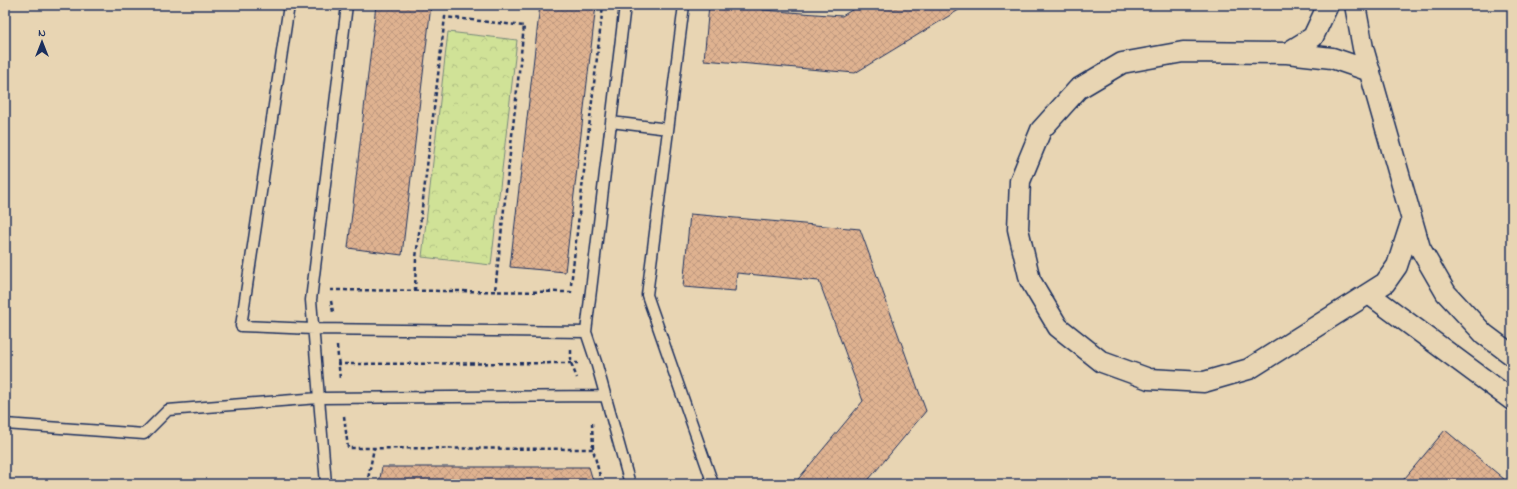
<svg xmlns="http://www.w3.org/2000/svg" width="1517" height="489" font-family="'Indie Flower',sans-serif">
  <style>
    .park { fill: url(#park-crowns); stroke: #76887a }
    .building { fill: url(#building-cross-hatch); stroke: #1b2f5e }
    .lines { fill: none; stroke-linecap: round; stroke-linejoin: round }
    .lane-casing { stroke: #1b2f5e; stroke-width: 13 }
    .street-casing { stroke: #1b2f5e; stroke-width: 23 }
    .path { stroke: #1b2f5e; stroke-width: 2.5; stroke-dasharray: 4 3; stroke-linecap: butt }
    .lane { stroke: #e8d5b3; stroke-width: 10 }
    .street { stroke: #e8d5b3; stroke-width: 20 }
  </style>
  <defs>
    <pattern id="park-crowns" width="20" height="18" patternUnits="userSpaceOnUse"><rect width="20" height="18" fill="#d0e297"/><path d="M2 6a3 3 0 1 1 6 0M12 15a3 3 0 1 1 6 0" fill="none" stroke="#b2c285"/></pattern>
    <pattern id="building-cross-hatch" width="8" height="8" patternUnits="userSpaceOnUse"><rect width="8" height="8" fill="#dfb290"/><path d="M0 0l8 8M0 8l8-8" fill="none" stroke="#bf997f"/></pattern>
  </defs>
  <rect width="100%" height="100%" fill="#e8d5b3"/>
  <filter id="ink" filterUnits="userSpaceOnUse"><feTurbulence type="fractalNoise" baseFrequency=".025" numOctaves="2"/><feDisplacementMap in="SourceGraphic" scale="8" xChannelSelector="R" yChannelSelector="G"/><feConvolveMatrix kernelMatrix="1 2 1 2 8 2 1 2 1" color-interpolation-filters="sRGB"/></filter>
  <g filter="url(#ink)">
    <path class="park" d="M448,32L517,40L491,265L422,257Z"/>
    <path class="building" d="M376,5H431L402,255L348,248Z
      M540,5H596L565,272L510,267Z
      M709,5H763V10L842,16L860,5H967L855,73L704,60Z
      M690,214L860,229L926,411L865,484H794L863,401L819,281L737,273L735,291L683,287Z
      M1445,430L1510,484H1400Z
      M382,467H589L594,484H379Z"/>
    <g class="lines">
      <g class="lane-casing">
        <path id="lane" d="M289,5L241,326L313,329L586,332
          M625,5L586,332L596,362L630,484
          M684,5L647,295L713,484
          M611,122L668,129
          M5,424L144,434L168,410L319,398L604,396
          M326,484L311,300L347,5"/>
      </g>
      <g class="street-casing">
        <path id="street" d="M1355,5L1363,48L1420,248L1446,293L1484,334L1512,355
          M1287,53L1313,37L1328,5
          M1370,71L1332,58L1287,53L1183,52L1122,63L1078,89L1041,130L1020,181L1018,229L1030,280L1058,327L1102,362L1149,379L1204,382L1249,369L1385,283L1397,266L1412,220
          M1369,294L1512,400"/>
      </g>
      <path class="path" d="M571,285L603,5
        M330,290L571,292V290
        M415,291L416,258L445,17L524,26L495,291
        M331,301L333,312
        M337,346L340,379
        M571,350V363L577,378
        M337,364L578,363
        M344,416L348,448L593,449L602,484
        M592,423L593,449
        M367,484L374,448"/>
      <use href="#lane" class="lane"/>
      <use href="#street" class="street"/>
    </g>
  </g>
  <rect width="1517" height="489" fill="none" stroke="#e8d5b3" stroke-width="20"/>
  <rect x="10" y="10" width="1497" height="469" fill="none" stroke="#1b2f5e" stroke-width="1.5" filter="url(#ink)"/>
  <g transform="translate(42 42)" stroke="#e8d5b3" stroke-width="3" paint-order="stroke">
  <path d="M0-3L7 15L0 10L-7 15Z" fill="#1b2f5e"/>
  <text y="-6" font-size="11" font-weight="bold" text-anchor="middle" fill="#1b2f5e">N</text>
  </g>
</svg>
